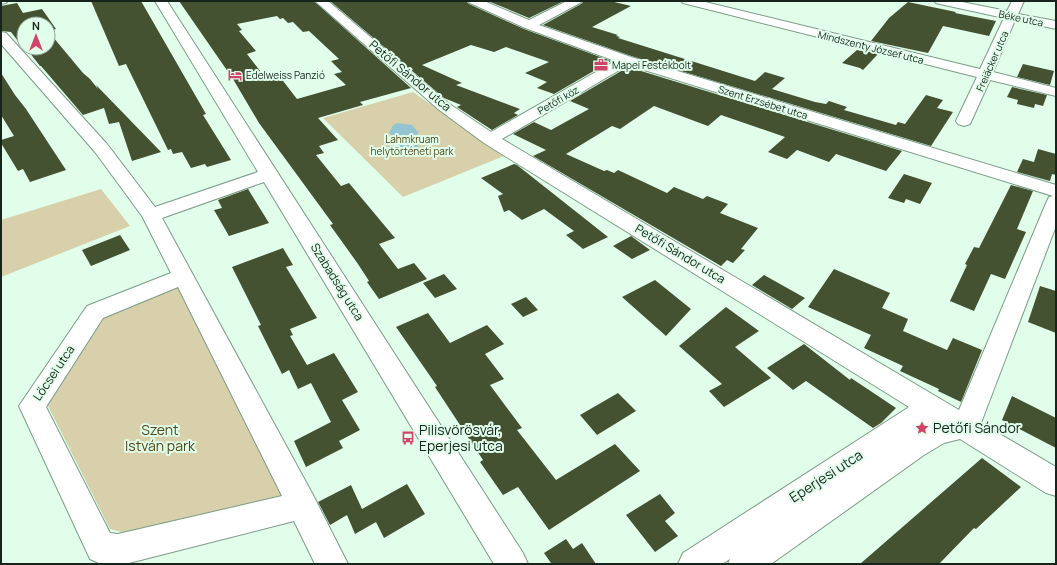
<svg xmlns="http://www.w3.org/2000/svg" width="1057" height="565" font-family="Manrope,sans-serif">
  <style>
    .green { fill: #d7d0aa }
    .water { fill: #93c4d1 }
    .building { fill: #445232; fill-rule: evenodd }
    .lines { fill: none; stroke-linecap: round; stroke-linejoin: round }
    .minor-casing { stroke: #7a9c87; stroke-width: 2 }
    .minor { fill: #fff; fill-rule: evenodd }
    .labels { text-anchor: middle; stroke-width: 4; stroke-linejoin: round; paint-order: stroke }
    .far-street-label { font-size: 10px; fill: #16241c; stroke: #e1feeb }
    .far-poi-label { font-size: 10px; fill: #16241c; stroke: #e1feeb; text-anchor: start }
    .far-park-label { font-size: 10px; fill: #504616; stroke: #e1feeb }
    .street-label { font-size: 12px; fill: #16241c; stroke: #e1feeb }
    .near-poi-label { font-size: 14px; fill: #16241c; stroke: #e1feeb; text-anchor: start }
    .near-park-label { font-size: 14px; fill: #504616; stroke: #e1feeb }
    .near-street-label { font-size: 14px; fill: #16241c; stroke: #e1feeb }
  </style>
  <rect width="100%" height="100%" fill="#e1feeb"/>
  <path class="green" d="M413,92L504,156L403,197L323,118Z
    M101,189L130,226L1,277V220Z
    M177,285L285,495L129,534L110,529L46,402L103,314Z"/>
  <path class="water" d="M398,123L412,125L418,132L415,145H418V147L413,150L399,147L398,144L402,143V141L396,139L389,133L393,125Z"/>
  <path class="building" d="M91,1H141L206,114L203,115L231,160L207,167L205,164L191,168L182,152L173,154L171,149L168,150L126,64L119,66Z
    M179,1H314L411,88L360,102L363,105L318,118L338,140L319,146L324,153L316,155L341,186L349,183L395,238L379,244L398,269L414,263L427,279L379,299L367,282L369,281L358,264L330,225L333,224L259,123L233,79ZM277,16L280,19L283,18L288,23L293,22L303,32L309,31L339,59L331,61L342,72L334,74L346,85L297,99L280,77L267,80L247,54L256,51L239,31L242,30L237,24Z
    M330,1H466L469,4L524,29L611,61L554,94L537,88L547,82L525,73L549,62L506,47L494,52L471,45L422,65L462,83L456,85L520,109L514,113L518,115L492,130L457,107L461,105L444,98Z
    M488,1H564L529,18Z
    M584,1H610L631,6L592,27L618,35L616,36L620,37L618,38L755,81L765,72L785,78L772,89L815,102L826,104L829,101L847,107L844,110L896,125L898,122L905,124L926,95L943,100L937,108L953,112L931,146L631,56L543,25L581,4Z
    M908,2L956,12L955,13L996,21L989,36L943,26L928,53L871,41L889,18Z
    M17,3L23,13L42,9L56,29L48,31L83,73L90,79L98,89L96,85L161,152L132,161L119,122L109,124L104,108L83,115L41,66H40L26,48H48V24H24V46L21,45L11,32L1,31V6Z
    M857,50L862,51L863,50L878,54L863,70L860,68L842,63Z
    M1023,64L1054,71L1050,85L1017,77Z
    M628,67L902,151L886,171L836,154L829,162L797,150L787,159L768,152L785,137L721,115L708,126L654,106L620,129L612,126L566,154L604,171L607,170L614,173L618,170L667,193L674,187L703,199L707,196L728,204L720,213L758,228L741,249L745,250L733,263L727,260L721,266L533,156L546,150L513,134L534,122L551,130L589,109L570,101Z
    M1,73L15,95L26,109L66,170L30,182L23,169L18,171L1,143V140L14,136L1,115Z
    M1012,87L1047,95L1043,106L1035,104L1034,108L1017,104L1018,100L1007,97Z
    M1038,149L1056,154V175L1052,174L1050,181L1017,172L1023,159L1034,162Z
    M514,164L517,165L608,237L583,249L566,235L574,231L544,209L522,220L509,210L504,212L498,196L503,194L481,178Z
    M904,174L932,183L920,204L906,199L904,203L888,198Z
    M1011,185L1033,191L1017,229L1026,232L1005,279L991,274L974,311L950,301L967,265L965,264L974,247L979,248Z
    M248,189L269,223L229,236L214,210L222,208L218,200Z
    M120,235L130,250L91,266L82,250Z
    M631,236L650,250L632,259L613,246Z
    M283,248L293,265L286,267L317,318L290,329L293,335L290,336L307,365L334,353L358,392L342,400L360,430L339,441L343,448L306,467L294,441L331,422L311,383L298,389L289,370L282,374L258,326L261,325L232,267Z
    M834,269L890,293L882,308L908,319L903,331L947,350L953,338L982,350L961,402L938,391L939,389L900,371L903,366L864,348L871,335L808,307Z
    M444,274L457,289L435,298L423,283Z
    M764,275L805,298L792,309L752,285Z
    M655,280L691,309L666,336L622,297Z
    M1040,286L1056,291V333L1028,322Z
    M526,297L538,310L523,317L511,304Z
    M726,307L759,331L735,347L771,378L724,407L709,391L722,384L679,346Z
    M428,313L450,343L487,325L504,344L485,354L504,379L490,385L522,428L517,430L556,480L615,444L640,471L549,530L518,487L503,495L480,462L483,460L435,387L437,386L396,327Z
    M804,344L850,380L851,378L896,408L881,423L873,428L806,381L793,390L767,368Z
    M618,393L636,411L597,435L580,415Z
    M1012,396L1056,418V448L1002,420Z
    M982,458L1021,487L976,529L974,528L939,564H860Z
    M407,484L425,514L384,538L376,522L355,534L347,515L330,525L318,502L351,485L362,509Z
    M660,494L675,513L665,521L678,536L655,552L626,515Z
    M566,539L573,549L582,543L596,564H549L551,563L544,553Z"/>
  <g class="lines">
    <g class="minor-casing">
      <path id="minor" d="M1,1H8L6,3L1,4Z
        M155,1H167L523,553L528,564H494L264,182L162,218L313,495L348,564H315L294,521L125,564H101L90,559L19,406L87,306L171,273L142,216L95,152L1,44V32L6,33L107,144L155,207L258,172ZM178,287L282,496L118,534L110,533L46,407L103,318Z
        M315,1H328L448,103L491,132L615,61L525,28L470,3L468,1H484L529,20L567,1H582L580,3L539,25L631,57L1056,185V226L981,423L1056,467V496L1046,493L960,439L944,443L924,455L771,564H728L730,559L722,564H678L683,553L909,407L484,143L438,109ZM628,65L1053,196L1049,197L1047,201L959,410L502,139Z
        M681,1H701L980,69L1004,18L940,4L936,3L934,1H957L1007,11L1012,1H1024L1018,14L1056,21V29L1015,20L993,72L1056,88V96L990,80L970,124L964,126L958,124L956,121L977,77L683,3Z"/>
    </g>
    <use href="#minor" class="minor"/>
  </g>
  <defs>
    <g id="office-bare" transform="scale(1.08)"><path d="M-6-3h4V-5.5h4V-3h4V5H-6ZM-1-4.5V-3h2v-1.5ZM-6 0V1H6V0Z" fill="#d24367" stroke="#e1feeb" stroke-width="2.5" paint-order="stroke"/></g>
    <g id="hotel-bare" transform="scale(1.08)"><path d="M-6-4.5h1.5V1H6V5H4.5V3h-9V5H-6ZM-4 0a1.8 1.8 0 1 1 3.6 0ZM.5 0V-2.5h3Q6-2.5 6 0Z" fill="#d24367" stroke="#e1feeb" stroke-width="2.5" paint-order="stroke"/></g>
    <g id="sight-bare" transform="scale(1.08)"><path d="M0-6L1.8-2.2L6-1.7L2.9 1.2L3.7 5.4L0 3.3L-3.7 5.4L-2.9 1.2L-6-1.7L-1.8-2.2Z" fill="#d24367" stroke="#e1feeb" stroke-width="2.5" paint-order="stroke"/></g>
    <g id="bus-bare" transform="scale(1.08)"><path d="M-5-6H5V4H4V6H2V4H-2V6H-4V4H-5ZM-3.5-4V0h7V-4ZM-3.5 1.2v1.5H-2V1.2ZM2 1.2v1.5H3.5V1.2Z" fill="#d24367" stroke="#e1feeb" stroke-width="2.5" paint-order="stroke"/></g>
  </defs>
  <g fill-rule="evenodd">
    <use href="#office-bare" x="601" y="65"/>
    <use href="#hotel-bare" x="235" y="75"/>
    <use href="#sight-bare" x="922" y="428"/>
    <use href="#bus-bare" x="408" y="438"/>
  </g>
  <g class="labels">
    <g class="far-street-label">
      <text transform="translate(1021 18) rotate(12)" y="4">Béke utca</text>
      <text transform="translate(871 47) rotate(14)" y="4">Mindszenty József utca</text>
      <text transform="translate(992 61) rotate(-66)" y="4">Freiäcker utca</text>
      <text transform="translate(558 100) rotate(-30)" y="4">Petőfi köz</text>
      <text transform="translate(763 102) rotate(17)" y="4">Szent Erzsébet utca</text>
    </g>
    <g class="far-poi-label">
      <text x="612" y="69">Mapei Festékbolt</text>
      <text x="246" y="79">Edelweiss Panzió</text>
    </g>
    <g class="far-park-label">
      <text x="412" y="143">Lahmkruam<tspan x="412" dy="12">helytörténeti park</tspan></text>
    </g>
    <g class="street-label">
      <text transform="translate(410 76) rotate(40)" y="4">Petőfi Sándor utca</text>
      <text transform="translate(680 254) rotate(31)" y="4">Petőfi Sándor utca</text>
      <text transform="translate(337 282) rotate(58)" y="4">Szabadság utca</text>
      <text transform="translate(54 373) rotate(-56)" y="4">Lőcsei utca</text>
    </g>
    <g class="near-poi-label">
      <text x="933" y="433">Petőfi Sándor</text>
      <text x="419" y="435">Pilisvörösvár,<tspan x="419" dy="16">Eperjesi utca</tspan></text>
    </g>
    <g class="near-park-label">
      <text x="160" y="435">Szent<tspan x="160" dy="16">István park</tspan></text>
    </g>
    <g class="near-street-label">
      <text transform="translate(826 476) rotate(-33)" y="5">Eperjesi utca</text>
    </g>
  </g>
  <rect width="1057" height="565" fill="none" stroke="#16241c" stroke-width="4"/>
  <g transform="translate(36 36)"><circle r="19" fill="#e1feeb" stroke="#90a798"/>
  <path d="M0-3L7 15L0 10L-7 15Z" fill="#d24367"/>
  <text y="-6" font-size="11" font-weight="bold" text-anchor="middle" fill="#16241c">N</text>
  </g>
</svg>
